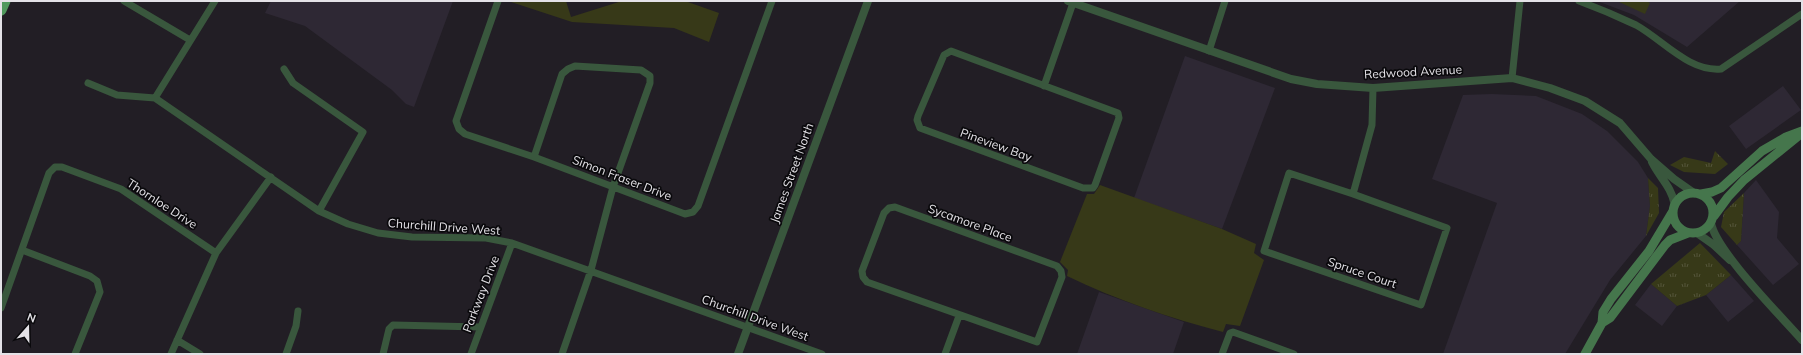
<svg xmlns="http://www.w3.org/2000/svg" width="1803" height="355" font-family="Mulish,sans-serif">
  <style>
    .built { fill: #2e2834 }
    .grass { fill: url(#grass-tufts) }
    .green { fill: #373918 }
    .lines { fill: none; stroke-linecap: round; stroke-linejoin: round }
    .minor { stroke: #39573d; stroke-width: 7 }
    .tertiary { stroke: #39573d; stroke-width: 8 }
    .secondary { stroke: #45764c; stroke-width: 9 }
    .trunk { stroke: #50995d; stroke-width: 11 }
    .labels { text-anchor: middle; stroke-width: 3.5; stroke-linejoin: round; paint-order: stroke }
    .street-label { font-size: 12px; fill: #e4e2e7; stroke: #0a090c }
  </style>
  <defs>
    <pattern id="grass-tufts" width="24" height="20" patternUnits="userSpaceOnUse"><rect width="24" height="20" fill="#373918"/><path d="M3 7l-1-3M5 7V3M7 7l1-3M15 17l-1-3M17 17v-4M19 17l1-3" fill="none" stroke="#54553a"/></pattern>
  </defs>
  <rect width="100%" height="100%" fill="#221e25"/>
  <path class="built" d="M271,1H453L414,107L406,104L392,90L305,26L265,13Z
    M1597,1H1740L1687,47L1634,15Z
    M1185,56L1275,88L1222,229L1134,198Z
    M1783,86L1801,110L1746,149L1729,126Z
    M1492,94L1536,96L1582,114L1607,131L1638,162L1648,178L1650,206L1646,236L1610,280L1565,354H1443L1497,203L1432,179L1463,95Z
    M1756,180L1779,212L1777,238L1799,264L1773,285L1737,245L1741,241L1744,193Z
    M1731,275L1754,301L1728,322L1706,295Z
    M1651,284L1677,306L1662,326L1635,305Z
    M1099,292L1184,322L1173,354H1077Z"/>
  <path class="grass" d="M1715,151L1728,164L1715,174L1684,172L1670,165L1684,157L1711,163Z
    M1648,178L1658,188L1659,213L1646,236L1650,206Z
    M1744,193L1741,241L1737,245L1721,227L1724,212Z
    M1700,243L1731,275L1706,295L1677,306L1651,284Z"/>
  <path class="green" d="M508,1H566L571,17L622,1H685L719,13L709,42L674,28L572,22Z
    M1617,1H1646L1650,3L1645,14Z
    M1100,185L1222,229L1256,244L1254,253L1264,260L1240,326L1226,324L1223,332C1169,318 1117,300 1067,276L1068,270L1060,262L1087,194H1094Z"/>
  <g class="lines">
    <path class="minor" d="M124,1L190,40
      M498,1L456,121L459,129L465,134L534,157L685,214L693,212L698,206L772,1
      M1579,1C1598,8 1617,16 1636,25C1663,40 1689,72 1721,69L1802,14
      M951,51L1118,113L1119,118L1095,185L1093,188H1083L920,128L917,120L918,116L944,55Z
      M1209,51L1225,1
      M284,69L293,83L363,132L319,211
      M1512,78L1520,1
      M88,83L117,95L155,98L319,211L348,224L378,233L412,237L486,238L512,243L822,354
      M1044,86L1073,3
      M155,98L215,1
      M534,157L562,74L568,69L575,66L641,70L650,76V83L613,187L591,270L562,354
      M1289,173L1353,194L1447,228L1421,305L1264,251Z
      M1353,194L1372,125L1373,88
      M895,207L1057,266L1061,271L1062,277L1037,342L867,282L863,277L862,271L884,213L889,208Z
      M22,250L90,276L97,281L100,292L75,354
      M1,308L49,173L55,167H62L121,189L216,253
      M177,340L200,354
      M171,354L216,253L271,177
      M286,354L296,326L298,311
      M383,354L389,329L393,325L480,327
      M471,354L512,243
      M945,354L959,316
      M1222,354L1230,333L1233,332L1294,354"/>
    <path class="tertiary" d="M1068,1L1291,79L1317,84L1373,88L1512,78L1550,88L1585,101L1620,123L1651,159L1674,179L1694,193
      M1652,162C1660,178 1671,186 1675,205
      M1711,223C1716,251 1781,316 1802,340
      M1697,233L1714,245L1730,260
      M738,354L868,1"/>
    <path class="secondary" d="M1673 213a20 20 0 1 1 40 0a20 20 0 1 1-40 0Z
      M1701,194L1712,192L1721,188L1762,151L1786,137L1802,131
      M1714,216L1728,197L1744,180L1802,133
      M1602,323L1610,318L1665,245L1670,240L1688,233
      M1585,354L1602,323L1603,312L1611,299L1649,251L1673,211"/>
    <path class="trunk" d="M1,10L5,1"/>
  </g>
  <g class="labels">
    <g class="street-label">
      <text transform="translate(1413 72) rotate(-3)" y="4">Redwood Avenue</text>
      <text transform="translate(996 145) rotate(20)" y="4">Pineview Bay</text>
      <text transform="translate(792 173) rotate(-70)" y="4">James Street North</text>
      <text transform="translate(622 178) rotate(21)" y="4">Simon Fraser Drive</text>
      <text transform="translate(162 204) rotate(33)" y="4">Thornloe Drive</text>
      <text transform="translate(970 223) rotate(20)" y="4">Sycamore Place</text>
      <text transform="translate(444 227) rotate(4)" y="4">Churchill Drive West</text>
      <text transform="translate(1362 273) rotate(19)" y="4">Spruce Court</text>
      <text transform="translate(481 294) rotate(-69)" y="4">Parkway Drive</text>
      <text transform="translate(755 318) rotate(20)" y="4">Churchill Drive West</text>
    </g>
  </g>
  <rect width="1803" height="355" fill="none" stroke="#e4e2e7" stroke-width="4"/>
  <g transform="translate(28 327) rotate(20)" stroke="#0a090c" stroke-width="3" paint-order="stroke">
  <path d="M0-3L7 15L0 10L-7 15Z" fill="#e4e2e7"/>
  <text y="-6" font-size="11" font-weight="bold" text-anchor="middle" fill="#e4e2e7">N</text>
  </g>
</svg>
